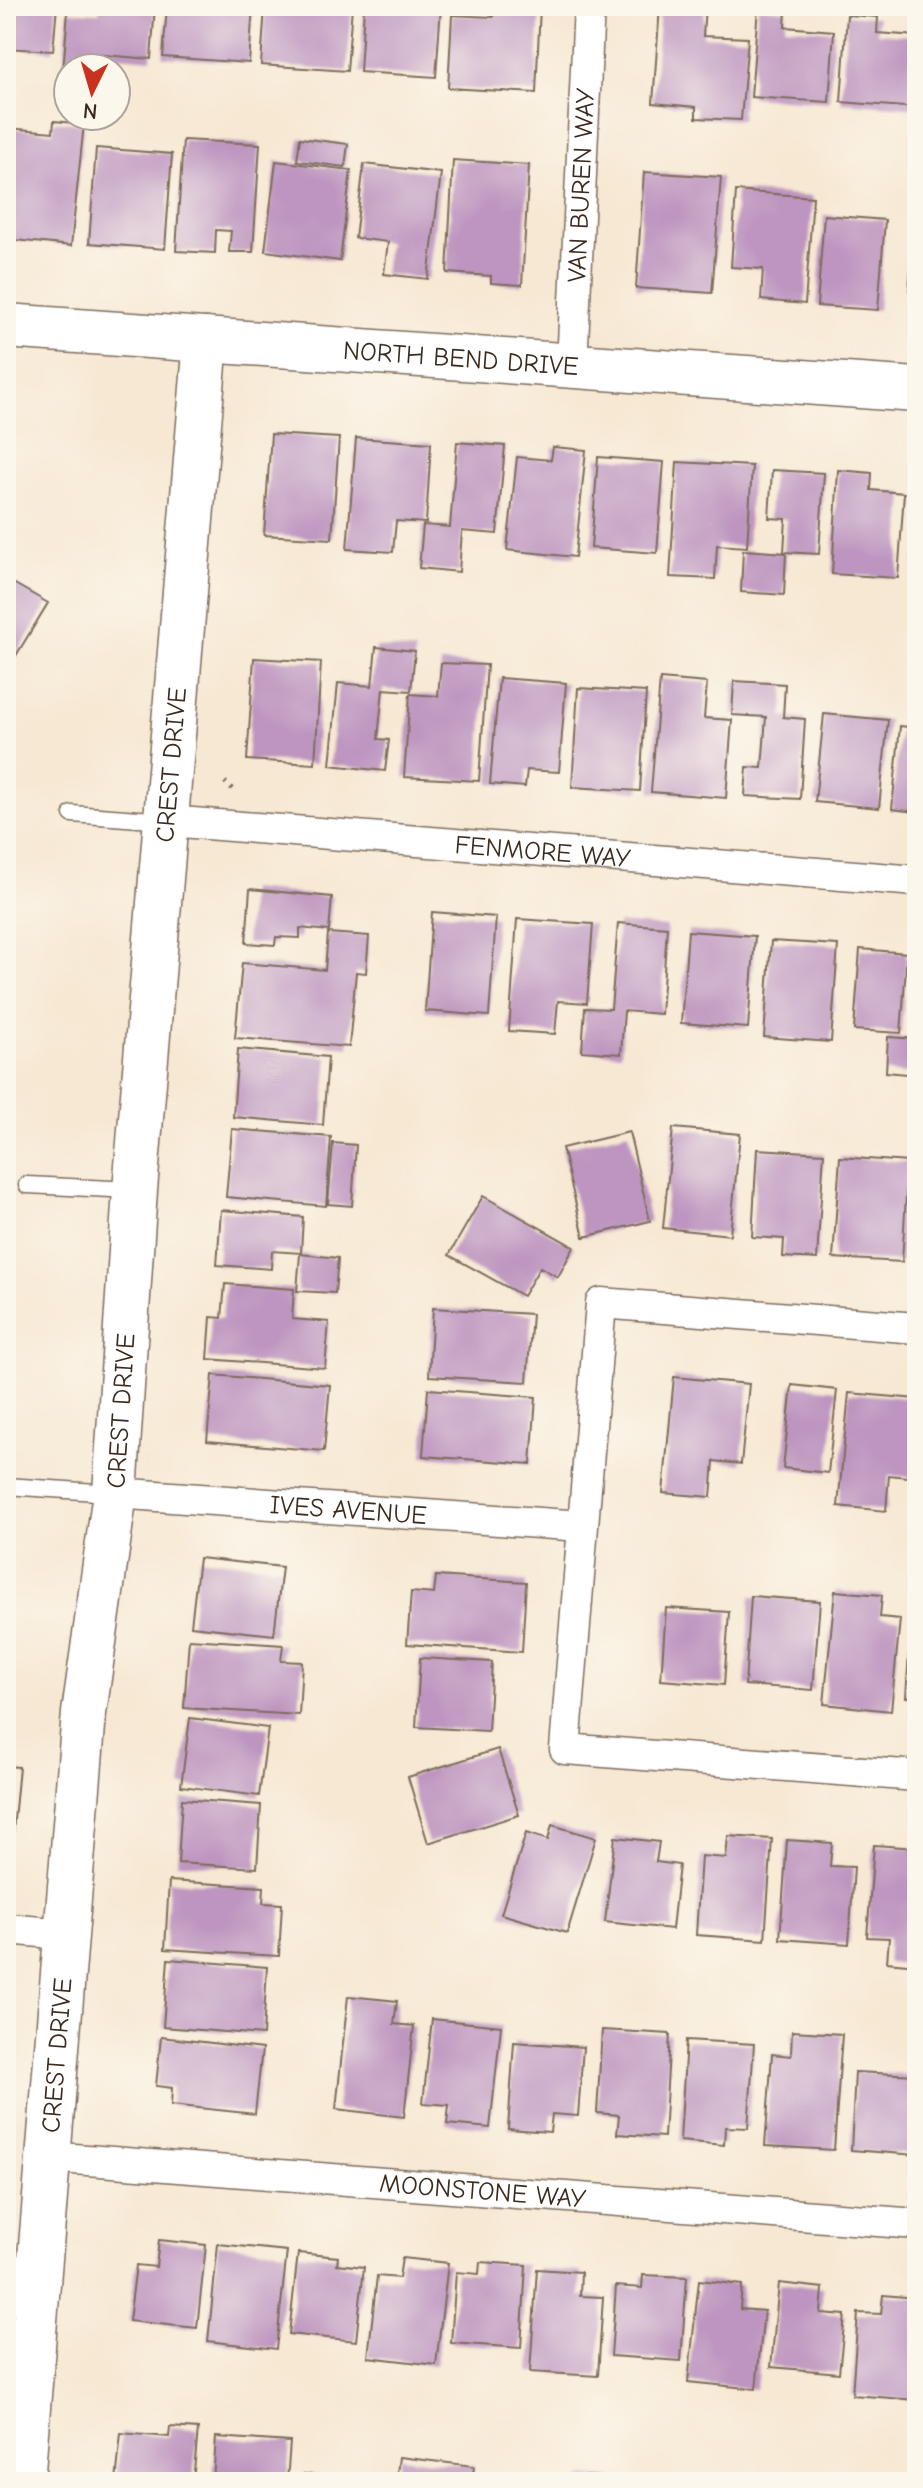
<svg xmlns="http://www.w3.org/2000/svg" width="923" height="2488" font-family="'Comic Neue',sans-serif">
  <style>
    .building { fill: #bd95c0 }
    .lines { fill: none; stroke-linecap: round; stroke-linejoin: round }
    .lane-casing { stroke: #7d6c5d; stroke-width: 19 }
    .street-casing { stroke: #7d6c5d; stroke-width: 33 }
    .secondary-casing { stroke: #7d6c5d; stroke-width: 47 }
    .path { stroke: #7d6c5d; stroke-width: 5; stroke-dasharray: 2 6; stroke-linecap: butt }
    .lane { stroke: #fff; stroke-width: 16 }
    .street { stroke: #fff; stroke-width: 30 }
    .secondary { stroke: #fff; stroke-width: 44 }
    .labels { text-anchor: middle; stroke-width: 6; stroke-linejoin: round; paint-order: stroke }
    .street-label { font-size: 26px; fill: #3b2a1e; stroke: #fbf7ec }
  </style>
  <rect width="100%" height="100%" fill="#fbf7ec"/>
  <filter id="ink" filterUnits="userSpaceOnUse"><feTurbulence type="fractalNoise" baseFrequency=".0125" numOctaves="2"/><feDisplacementMap in="SourceGraphic" scale="16" xChannelSelector="R" yChannelSelector="G"/><feConvolveMatrix kernelMatrix="1 2 1 2 8 2 1 2 1" color-interpolation-filters="sRGB"/></filter>
  <filter id="wash" filterUnits="userSpaceOnUse"><feTurbulence type="fractalNoise" baseFrequency=".006" numOctaves="4" result="noise"/><feDisplacementMap in="SourceGraphic" scale="32" xChannelSelector="R" yChannelSelector="G"/><feGaussianBlur stdDeviation="1.8" result="paint"/><feColorMatrix in="noise" values="0 0 0 0 0 0 0 0 0 0 0 0 0 0 0 0 0 1.4 0 .05"/><feComposite in="paint" operator="in"/></filter>
  <g filter="url(#wash)">
    <rect width="100%" height="100%" fill="#f7e8d3"/>
    <g id="blocks">
      <path class="building" d="M6,6H57L53,51L6,48Z
        M100,6H155L151,59L92,54L91,68H68V84L62,83L68,11L99,13Z
        M167,6H253L249,63L163,57Z
        M265,6H352L347,71L261,65Z
        M364,6H441L436,77L360,72Z
        M494,6H540L536,93L448,88L452,15L493,17Z
        M660,6H705L703,36L748,38L741,120L696,118V107L653,103Z
        M758,7L786,10L785,27L834,31L829,102L751,97Z
        M847,15L878,17L877,33L917,36V108L841,102Z
        M54,121L84,124L71,246L6,239L8,128L53,132Z
        M300,138L348,144L345,167L297,161Z
        M183,140L260,144L253,252H229L231,231L216,230L215,253L176,251Z
        M96,148L172,154L165,249L89,243Z
        M453,160L529,165L522,285L491,283V276L447,273Z
        M276,161L351,170L340,261L265,251Z
        M364,164L441,173L428,279L384,274L388,242L355,238Z
        M644,172L721,177L712,293L636,288Z
        M736,191L813,197L805,304L761,300L763,269L731,267Z
        M915,210H917V292L909,291Z
        M824,215L885,220L878,310L817,306Z
        M271,434L339,438L332,539L264,535Z
        M356,438L431,443L426,523L396,521L393,552L347,549Z
        M457,442L505,446L497,534L462,531L459,572L419,568L423,525L450,527Z
        M553,447L586,450L575,557L507,550L517,457L551,460Z
        M598,457L664,462L657,553L591,548Z
        M677,462L752,466L747,547L717,545L715,579L670,577Z
        M772,470L824,473L819,554L784,552L786,519L769,518Z
        M838,470L872,473L871,490L904,493L898,578L832,574Z
        M743,550L786,553L784,595L741,592Z
        M915,556H917V592H912Z
        M6,579L48,603L6,672Z
        M376,647L415,651L411,691L383,689L378,739L389,740L385,771L330,765L338,683L372,686Z
        M254,658L321,662L315,764L247,760Z
        M441,663L487,665L479,781L404,777L410,694L438,696Z
        M499,678L566,683L559,772L527,770L525,787L490,784Z
        M660,679L707,683L704,718L732,720L726,798L651,792Z
        M734,681L785,684L783,717L805,719L800,799L745,796L747,767L762,768L766,717L732,715Z
        M578,688L646,692L640,791L572,787Z
        M824,714L888,720L879,808L815,802Z
        M900,726L917,728V812L892,809Z
        M250,889L332,897L329,931L300,928V938L276,937L275,945L246,943Z
        M432,912L496,917L489,1016L425,1011Z
        M517,919L593,924L587,1003L558,1001L555,1034L509,1031Z
        M618,923L667,927L661,1014L624,1011L621,1054L582,1051L585,1008L611,1009Z
        M688,931L755,936L748,1028L681,1023Z
        M328,933L369,936L366,973L356,972L349,1047L235,1038L242,963L325,970Z
        M771,941L838,945L831,1042L764,1037Z
        M860,949L907,953L901,1033L854,1030Z
        M888,1037L917,1039V1075L886,1072Z
        M238,1049L328,1057L323,1125L233,1117Z
        M673,1128L740,1134L730,1235L663,1228Z
        M232,1129L331,1137L326,1206L226,1197Z
        M629,1132L650,1221L584,1237L562,1148Z
        M333,1143L356,1145L352,1206L328,1204Z
        M757,1149L824,1153L817,1259L783,1257L784,1239L752,1237Z
        M840,1157L908,1162L902,1262L833,1258Z
        M483,1196L574,1247L558,1277L540,1267L523,1296L449,1255Z
        M221,1210L303,1217L301,1253L272,1251L271,1269L217,1265Z
        M300,1254L338,1258L335,1293L297,1291Z
        M225,1284L294,1289L292,1319L329,1322L325,1368L208,1359L211,1317L222,1318Z
        M433,1308L532,1314L527,1382L429,1376Z
        M213,1375L330,1385L324,1451L207,1441Z
        M674,1377L749,1384L741,1464L714,1461L711,1497L663,1493Z
        M792,1385L837,1390L828,1473L783,1468Z
        M428,1389L536,1397L531,1464L423,1456Z
        M849,1393L917,1399L916,1478L889,1475L886,1511L838,1506Z
        M913,1485H917V1525H910Z
        M199,1558L282,1567L274,1635L191,1626Z
        M436,1576L526,1582L522,1652L407,1644L411,1592L434,1594Z
        M835,1591L882,1595L880,1617L900,1619L891,1711L824,1704Z
        M751,1596L820,1601L813,1690L745,1685Z
        M666,1608L729,1612L724,1685L661,1680Z
        M911,1624L917,1625V1697H906Z
        M189,1639L283,1645L281,1661L302,1662L299,1715L184,1708Z
        M420,1658L492,1662L488,1731L416,1727Z
        M190,1718L268,1728L259,1796L181,1786Z
        M498,1749L519,1815L428,1843L408,1777Z
        M6,1766L19,1767L13,1831L6,1830Z
        M182,1799L261,1805L257,1868L178,1863Z
        M552,1825L596,1838L567,1933L501,1914L526,1833L548,1840Z
        M728,1836L772,1839L765,1940L696,1935L701,1856L726,1858Z
        M615,1837L659,1842L656,1862L679,1865L672,1929L605,1922Z
        M787,1840L832,1843L830,1866L854,1867L849,1944L780,1939Z
        M874,1845L917,1848V1965L887,1962L889,1938L867,1937Z
        M169,1881L264,1887L263,1903L282,1904L279,1956L165,1949Z
        M168,1959L267,1967L263,2035L163,2027Z
        M348,1996L397,2001L394,2024L414,2026L404,2117L336,2109Z
        M432,2019L501,2026L490,2128L447,2124L449,2105L423,2103Z
        M602,2030L670,2034L664,2137L617,2134L619,2115L597,2113Z
        M792,2031L842,2034L834,2150L765,2146L772,2054L791,2056Z
        M161,2037L262,2049L255,2114L171,2105L172,2088L156,2086Z
        M686,2040L754,2044L748,2128L725,2127L724,2145L680,2141Z
        M514,2042L583,2047L578,2116L552,2114L550,2132L508,2129Z
        M855,2072L917,2075V2155L851,2150Z
        M159,2240L206,2245L197,2328L129,2321L136,2265L156,2267Z
        M218,2244L287,2251L276,2349L208,2341Z
        M298,2253L338,2257L337,2264L364,2267L356,2341L289,2334Z
        M402,2258L448,2263L436,2365L368,2357L377,2276L399,2278Z
        M480,2262L526,2265L521,2348L451,2343L456,2272L479,2274Z
        M537,2269L581,2272L580,2296L603,2297L598,2376L530,2372Z
        M643,2275L687,2277L681,2361L611,2356L616,2286L642,2288Z
        M699,2280L742,2285L740,2309L764,2311L756,2389L688,2382Z
        M779,2283L823,2288L821,2313L845,2315L839,2373L771,2367Z
        M883,2295L917,2298V2400L852,2395L858,2313L881,2314Z
        M170,2427L198,2429L193,2482H116L121,2433L169,2437Z
        M216,2437L290,2442L287,2482H213Z
        M399,2457L474,2466L472,2482H396Z
        M304,2474L357,2480V2482H303Z
        M494,2476L530,2480L529,2482H493Z
        M582,2476L646,2480V2482H581Z"/>
    </g>
  </g>
  <g filter="url(#ink)">
    <use href="#blocks" fill-opacity="0" stroke="#7d6c5d" stroke-width="2"/>
    <g class="lines">
      <g class="lane-casing">
        <path id="lane" d="M72,814L166,821
          M27,1185L133,1190
          M6,1486L112,1493"/>
      </g>
      <g class="street-casing">
        <g id="street">
          <path id="s1" d="M572,365L589,6"/>
          <path id="s2" d="M168,821L917,881"/>
          <path d="M917,1328L601,1303L565,1749L917,1776"/>
          <path id="s3" d="M115,1493L582,1526"/>
          <path d="M6,1929L65,1934"/>
          <path id="s4" d="M48,2157L917,2224"/>
        </g>
      </g>
      <g class="secondary-casing">
        <g id="secondary">
          <path id="s5" d="M6,326L917,390"/>
          <path id="s6" d="M22,2482L84,1713L115,1493L135,1190L206,340"/>
        </g>
      </g>
      <path class="path" d="M225,782L235,791"/>
      <use href="#lane" class="lane"/>
      <use href="#street" class="street"/>
      <use href="#secondary" class="secondary"/>
    </g>
  </g>
  <g class="labels">
    <g class="street-label">
      <text dy="9" stroke="none"><textPath href="#s1" startOffset="180">VAN BUREN WAY</textPath></text>
      <text dy="9" stroke="none"><textPath href="#s5" startOffset="456">NORTH BEND DRIVE</textPath></text>
      <text dy="9" stroke="none"><textPath href="#s6" startOffset="1724">CREST DRIVE</textPath></text>
      <text dy="9" stroke="none"><textPath href="#s2" startOffset="376">FENMORE WAY</textPath></text>
      <text dy="9" stroke="none"><textPath href="#s6" startOffset="1076">CREST DRIVE</textPath></text>
      <text dy="9" stroke="none"><textPath href="#s3" startOffset="234">IVES AVENUE</textPath></text>
      <text dy="9" stroke="none"><textPath href="#s6" startOffset="428">CREST DRIVE</textPath></text>
      <text dy="9" stroke="none"><textPath href="#s4" startOffset="436">MOONSTONE WAY</textPath></text>
    </g>
  </g>
  <rect width="923" height="2488" fill="none" stroke="#fbf7ec" stroke-width="32"/>
  <g transform="translate(92 92) rotate(185)"><circle r="38" fill="#fbf7ec" stroke="#aea59a" stroke-width="2"/>
  <path d="M0-6L14 30L0 20L-14 30Z" fill="#c8321e"/>
  <text y="-12" font-size="22" font-weight="bold" text-anchor="middle" fill="#3b2a1e">N</text>
  </g>
</svg>
